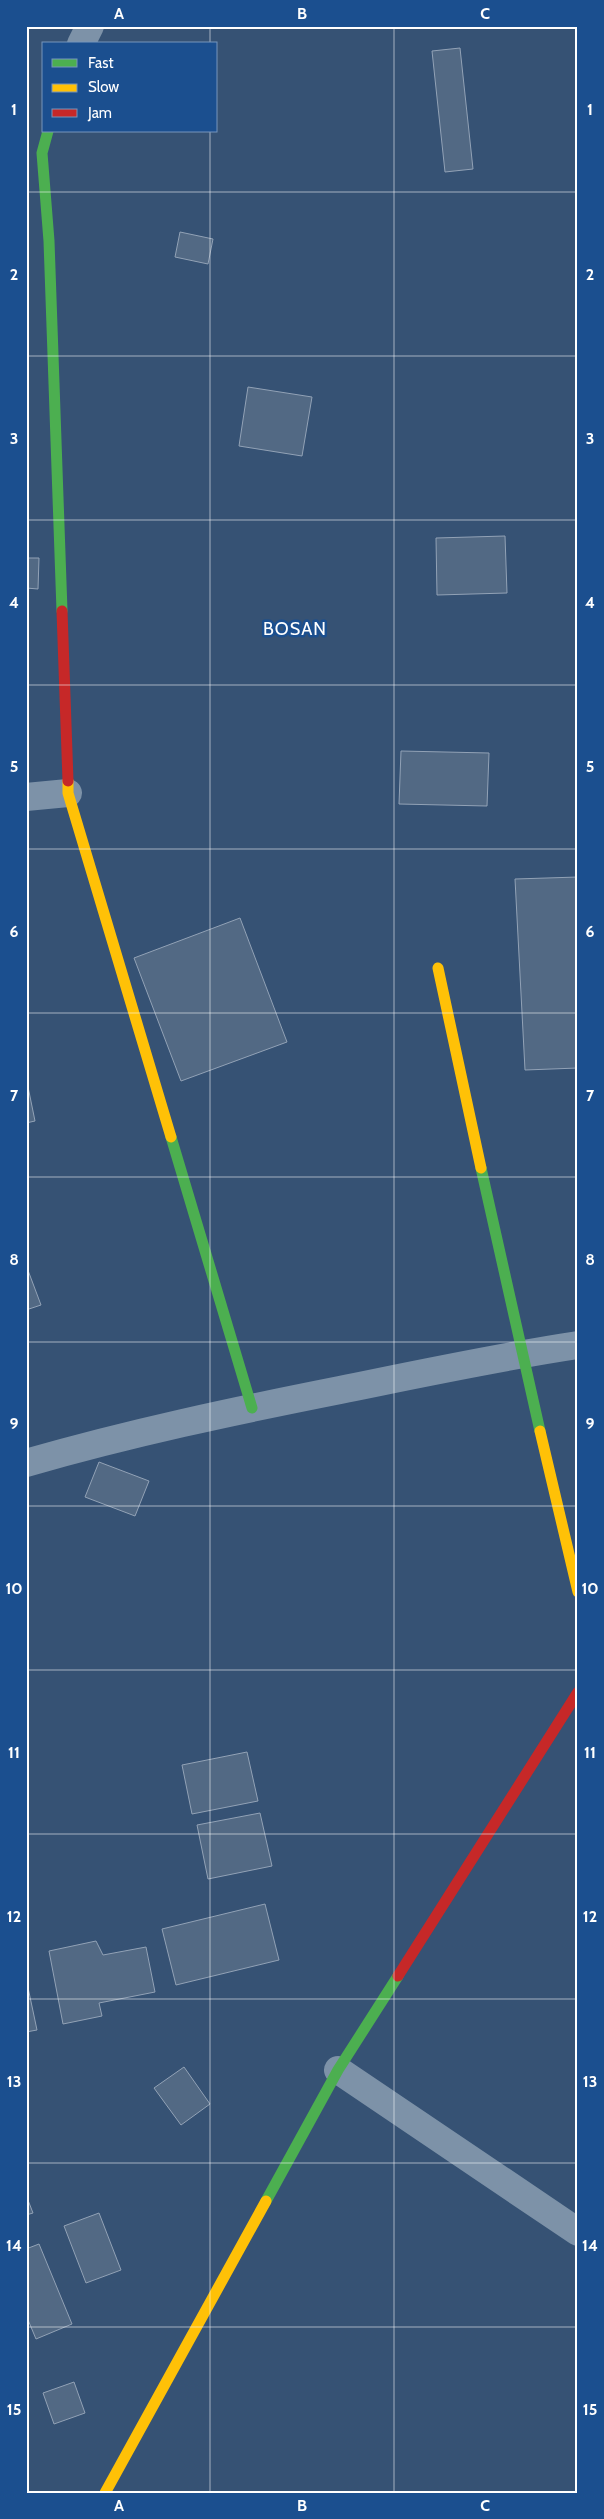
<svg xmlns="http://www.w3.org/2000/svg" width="604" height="2519" font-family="Cabin,sans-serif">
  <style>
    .building { fill: #526984; stroke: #92a2b6 }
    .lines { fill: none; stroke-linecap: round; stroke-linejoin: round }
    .street { stroke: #7d92a8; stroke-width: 28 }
    .fast { stroke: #4caf50; stroke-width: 11 }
    .slow { stroke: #ffc107; stroke-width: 11 }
    .jam { stroke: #c62828; stroke-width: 11 }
    .grid { fill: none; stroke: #fff; stroke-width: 1; stroke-opacity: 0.55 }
    .labels { text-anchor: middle; stroke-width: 5; stroke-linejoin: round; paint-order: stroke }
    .quarter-label { font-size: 18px; letter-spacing: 1px; fill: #fff; stroke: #1b4f8f }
    .neatline { fill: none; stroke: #fff; stroke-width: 2 }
    .grid-label { font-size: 16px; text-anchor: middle; font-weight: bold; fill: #fff }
  </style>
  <rect width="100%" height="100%" fill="#365274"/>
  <path class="building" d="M460,48L473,169L445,172L432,51Z
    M180,232L213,239L208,264L175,257Z
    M248,387L312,397L302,456L239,446Z
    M505,536L507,593L437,595L436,538Z
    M26,558H39L38,589L26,588Z
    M401,751L489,753L487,806L399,804Z
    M578,877V1068L525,1070L515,879Z
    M240,918L287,1042L181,1081L134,958Z
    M26,1077L35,1121L26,1123Z
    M26,1265L41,1305L26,1310Z
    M99,1462L149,1481L135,1516L85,1497Z
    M247,1752L258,1801L192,1814L182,1765Z
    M260,1813L272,1866L208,1879L197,1825Z
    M265,1904L279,1960L176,1985L162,1929Z
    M96,1941L103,1955L146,1947L155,1992L99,2003L102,2016L63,2024L49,1951Z
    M26,1978L37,2030L26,2032Z
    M184,2067L210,2104L181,2125L154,2088Z
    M26,2195L33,2213L26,2215Z
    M99,2213L121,2270L86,2283L64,2226Z
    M39,2244L72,2324L36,2339L26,2315V2249Z
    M74,2382L85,2413L54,2424L43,2393Z"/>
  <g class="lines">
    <path class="street" d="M81,44L90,26
      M26,797L68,793
      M26,1463C130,1433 234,1411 340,1390C419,1374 498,1357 578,1345
      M338,2070L578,2232"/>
    <path class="fast" d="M48,131L42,153L49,241L62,611
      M171,1137L252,1408
      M481,1168L540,1431
      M266,2201L338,2070L398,1976"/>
    <path class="slow" d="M68,781V793L171,1137
      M438,968L481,1168
      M540,1431L578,1592
      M105,2493L266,2201"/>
    <path class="jam" d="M62,611L68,781
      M398,1976L578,1692"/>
  </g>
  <path class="grid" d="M210,26V44M394,26V2493M210,131V2493M26,192H578M26,356H578M26,520H578M26,685H578M26,849H578M26,1013H578M26,1177H578M26,1342H578M26,1506H578M26,1670H578M26,1834H578M26,1999H578M26,2163H578M26,2327H578"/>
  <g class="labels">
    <g class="quarter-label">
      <text x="295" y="635">BOSAN</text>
    </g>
  </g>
  <rect width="604" height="2519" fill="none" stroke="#1b4f8f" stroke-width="55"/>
  <rect x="42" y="42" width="175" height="90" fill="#1b4f8f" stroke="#7695bc"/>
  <rect x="52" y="59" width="25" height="8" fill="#4caf50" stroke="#7695bc"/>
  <text x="88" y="68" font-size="15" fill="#ffffff">Fast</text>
  <rect x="52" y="84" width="25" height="8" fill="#ffc107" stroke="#7695bc"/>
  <text x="88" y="92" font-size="15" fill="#ffffff">Slow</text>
  <rect x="52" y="109" width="25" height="8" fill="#c62828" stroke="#7695bc"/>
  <text x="88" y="118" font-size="15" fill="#ffffff">Jam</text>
  <rect x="28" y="28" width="548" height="2464" class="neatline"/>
  <g class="grid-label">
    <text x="119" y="19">A</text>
    <text x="302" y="19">B</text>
    <text x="485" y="19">C</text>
    <text x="14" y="115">1</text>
    <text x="590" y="115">1</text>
    <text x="14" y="280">2</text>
    <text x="590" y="280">2</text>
    <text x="14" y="444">3</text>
    <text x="590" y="444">3</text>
    <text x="14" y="608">4</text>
    <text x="590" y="608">4</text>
    <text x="14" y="772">5</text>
    <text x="590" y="772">5</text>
    <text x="14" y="937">6</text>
    <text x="590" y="937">6</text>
    <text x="14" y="1101">7</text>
    <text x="590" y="1101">7</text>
    <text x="14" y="1265">8</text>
    <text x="590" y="1265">8</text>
    <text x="14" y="1429">9</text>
    <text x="590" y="1429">9</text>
    <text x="14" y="1594">10</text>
    <text x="590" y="1594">10</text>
    <text x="14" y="1758">11</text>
    <text x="590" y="1758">11</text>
    <text x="14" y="1922">12</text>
    <text x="590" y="1922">12</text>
    <text x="14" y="2087">13</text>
    <text x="590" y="2087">13</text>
    <text x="14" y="2251">14</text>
    <text x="590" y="2251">14</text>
    <text x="14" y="2415">15</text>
    <text x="590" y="2415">15</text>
    <text x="119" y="2511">A</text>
    <text x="302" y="2511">B</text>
    <text x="485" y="2511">C</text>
  </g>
</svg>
